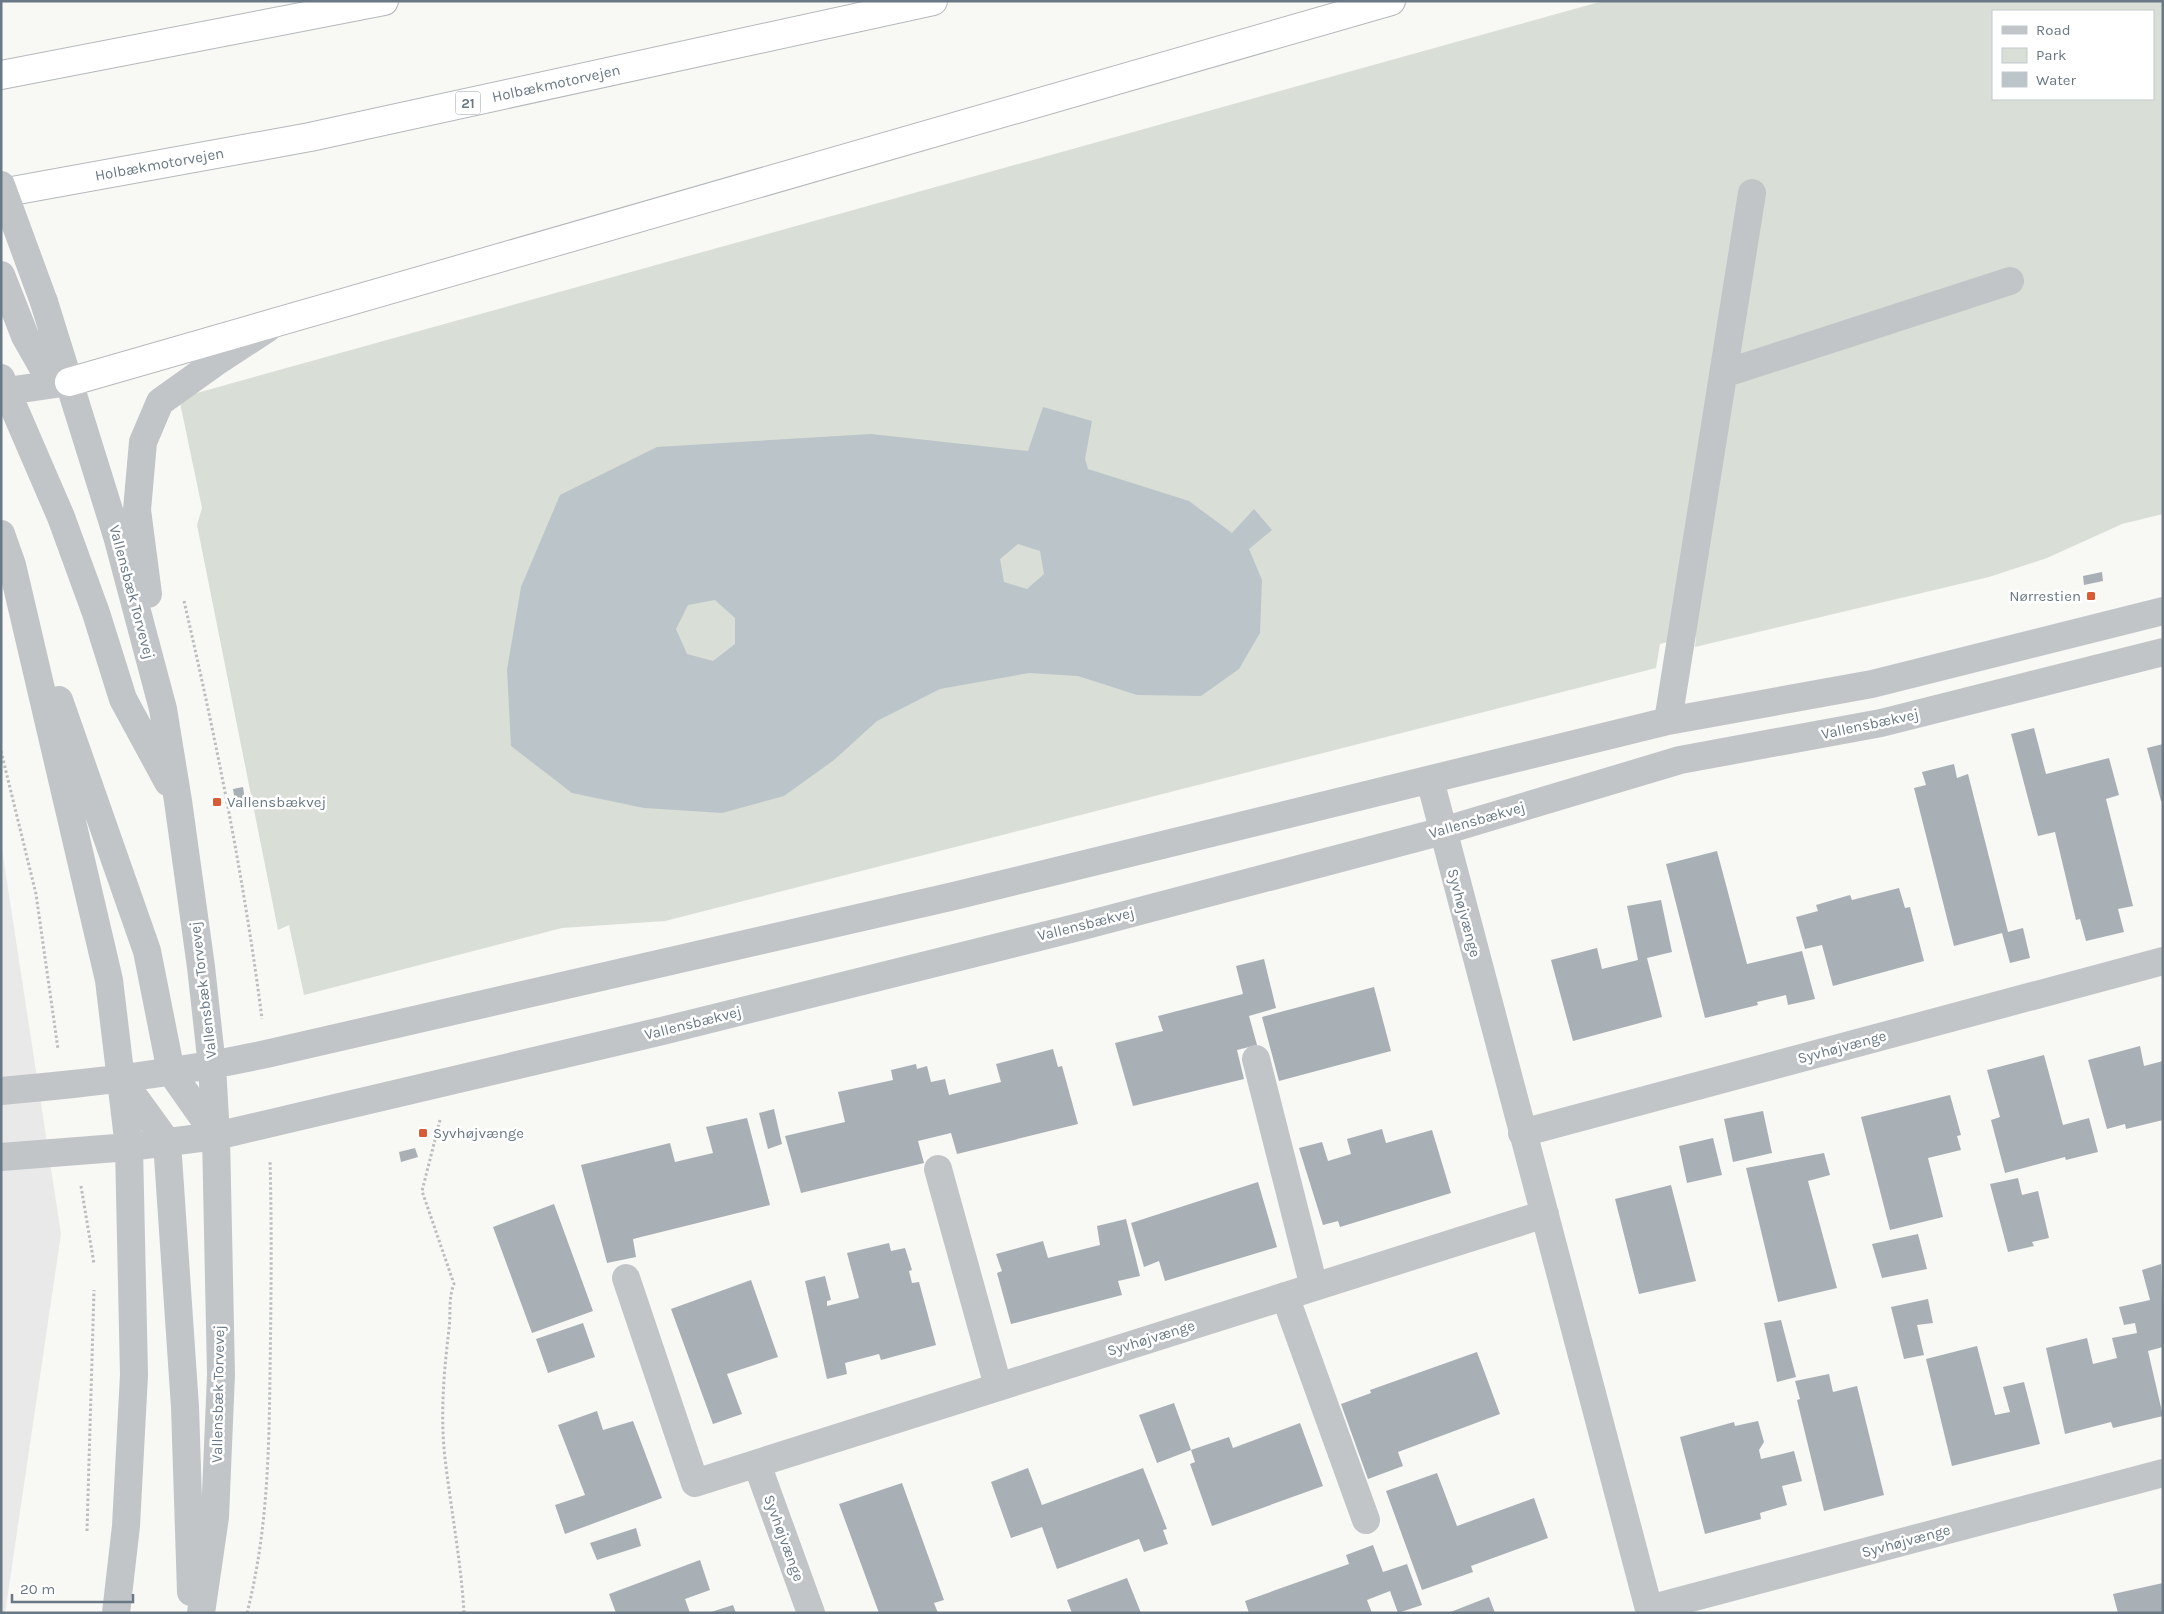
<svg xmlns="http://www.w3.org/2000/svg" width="2164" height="1614" font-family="Karla,sans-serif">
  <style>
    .built { fill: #e8e9e8 }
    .green { fill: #d9ded6; fill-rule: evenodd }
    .water { fill: #bbc4c9; fill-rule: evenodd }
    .building { fill: #a9b0b5 }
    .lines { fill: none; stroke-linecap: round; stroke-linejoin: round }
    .highway-casing { stroke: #b4b8bb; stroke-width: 30 }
    .path { stroke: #bbbec0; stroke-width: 3; stroke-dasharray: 2.5 2.5; stroke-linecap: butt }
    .minor { stroke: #c1c5c8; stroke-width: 28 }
    .highway { stroke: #fff; stroke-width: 28 }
    .minor-bridge { stroke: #c1c5c8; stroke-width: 28 }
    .poi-dot { fill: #d85b34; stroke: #fff; stroke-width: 2 }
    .labels { text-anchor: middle; stroke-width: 5; stroke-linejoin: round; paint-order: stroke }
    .shield { fill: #fff; stroke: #96a0a9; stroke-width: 1 }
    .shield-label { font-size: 14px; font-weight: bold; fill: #697884 }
    .street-label { font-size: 15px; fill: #697884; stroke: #fff }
    .poi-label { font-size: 15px; fill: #697884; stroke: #fff; text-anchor: start }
  </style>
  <rect width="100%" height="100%" fill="#f8f8f5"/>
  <path class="built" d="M1,843L61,1234L5,1613H1Z"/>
  <path class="green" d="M1603,1H2163V514L2122,524L2047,558L1989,577L1695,647L1696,635L1660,644L1656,668L665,921L562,928L304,995L289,925L278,930L197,525L202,508L179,398ZM1993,11H2153V99H1993Z"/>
  <path class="water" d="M1043,407L1092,421L1085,459L1088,469L1189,501L1232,533L1254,509L1272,530L1249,549L1262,580L1260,633L1239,669L1201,696L1137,695L1078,676L1029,673L940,689L877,721L834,760L784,796L722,813L644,808L572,793L511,746L507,670L521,587L560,495L657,447L871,434L1028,451ZM1018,544L1040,551L1044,574L1027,589L1004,582L1000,559ZM715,600L735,618V644L713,661L687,654L676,629L688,605Z"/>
  <path class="building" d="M2102,572L2103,581L2084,585L2083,576Z
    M2034,728L2046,774L2109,758L2119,795L2106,799L2133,906L2118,909L2124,932L2086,941L2080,919L2076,920L2055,832L2038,836L2011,734Z
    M2163,744V801H2161L2147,748Z
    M1954,764L1957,778L1968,774L2008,932L2023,928L2030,958L2010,963L2002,933L1954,946L1914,788L1926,785L1922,772Z
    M243,787L246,806L236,808L233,789Z
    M1717,851L1747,964L1802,951L1815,999L1788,1005L1786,995L1757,1002L1758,1005L1705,1018L1666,864Z
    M1899,888L1905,908L1910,907L1924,961L1833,986L1822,945L1805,949L1796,917L1818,911L1816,905L1850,895L1852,900Z
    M1661,900L1672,952L1647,958L1662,1017L1573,1041L1551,960L1597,948L1602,969L1638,960L1627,906Z
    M1264,959L1276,1008L1249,1016L1257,1045L1237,1050L1244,1079L1133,1106L1115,1043L1163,1031L1158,1016L1243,994L1236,966Z
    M1374,987L1391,1051L1279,1081L1262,1017Z
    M2140,1046L2144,1066L2163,1061V1120L2126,1129L2125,1124L2107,1129L2088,1060Z
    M1053,1049L1058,1067L1062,1066L1078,1124L957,1154L951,1133L918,1141L924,1163L801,1193L785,1136L845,1122L838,1092L893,1080L891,1070L916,1064L917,1069L927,1066L931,1082L945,1079L949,1095L1001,1082L996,1064Z
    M2044,1055L2063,1125L2089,1118L2098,1152L2066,1160L2065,1157L2005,1173L1991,1120L2000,1117L1987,1070Z
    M1950,1095L1961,1135L1957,1136L1961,1150L1928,1158L1943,1217L1890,1230L1861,1117Z
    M774,1109L782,1144L768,1149L759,1113Z
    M1763,1111L1772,1153L1733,1162L1724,1119Z
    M747,1118L770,1205L633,1239L636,1257L607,1263L581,1165L670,1143L675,1162L713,1153L706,1127Z
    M1382,1129L1386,1143L1432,1130L1451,1193L1340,1227L1338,1221L1323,1225L1299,1148L1322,1142L1328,1161L1351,1154L1347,1139Z
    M1713,1138L1722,1175L1687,1183L1679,1146Z
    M415,1148L418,1157L401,1162L399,1152Z
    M1824,1153L1830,1175L1808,1181L1837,1288L1778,1302L1746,1168Z
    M2018,1178L2022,1195L2038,1191L2049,1238L2032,1242L2034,1246L2008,1252L1990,1184Z
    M1258,1182L1277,1247L1165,1281L1159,1261L1144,1267L1131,1223Z
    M1671,1185L1696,1281L1639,1294L1615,1199Z
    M554,1204L593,1311L532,1333L493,1227Z
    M1126,1219L1140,1276L1118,1281L1122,1295L1011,1324L997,1273L1002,1271L996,1254L1043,1241L1048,1258L1100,1245L1097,1226Z
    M1918,1234L1927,1269L1882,1278L1872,1244Z
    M889,1243L891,1251L905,1248L912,1270L909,1271L912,1283L919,1282L936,1345L881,1360L879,1354L845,1363L847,1374L827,1379L805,1281L825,1276L831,1300L827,1301V1306L859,1298L847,1253Z
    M2161,1264L2163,1347L2148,1351L2163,1416L2113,1428L2111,1422L2065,1434L2046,1348L2087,1338L2093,1364L2117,1358L2112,1338L2137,1333L2135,1323L2124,1325L2119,1307L2150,1300L2142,1270Z
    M751,1280L778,1357L727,1374L742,1414L713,1424L671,1309Z
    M1928,1299L1933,1323L1917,1325L1924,1355L1904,1359L1891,1307Z
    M1781,1320L1796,1377L1777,1382L1764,1323Z
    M583,1323L595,1357L548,1373L536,1339Z
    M1977,1346L1995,1415L2010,1412L2003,1387L2024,1382L2040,1444L1952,1466L1926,1359Z
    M1477,1352L1500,1414L1398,1452L1403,1466L1368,1479L1341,1404L1371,1393L1370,1390Z
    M1829,1374L1833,1392L1857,1386L1884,1495L1824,1511L1797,1400L1800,1399L1795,1381Z
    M1174,1403L1191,1450L1157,1463L1139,1415Z
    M597,1411L603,1430L633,1421L662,1498L565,1534L555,1505L585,1495L558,1425Z
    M1758,1421L1764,1442L1759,1450L1761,1459L1794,1451L1802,1481L1782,1486L1787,1505L1760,1513L1761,1519L1705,1534L1680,1437L1734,1422L1735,1426Z
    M1300,1423L1323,1486L1212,1526L1190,1464L1195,1462L1191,1450L1229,1437L1233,1448Z
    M1028,1468L1042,1505L1143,1468L1167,1529L1163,1530L1168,1544L1144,1552L1139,1539L1057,1569L1042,1527L1011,1538L991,1482Z
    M1437,1473L1457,1526L1534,1498L1548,1538L1471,1566L1473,1572L1422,1590L1386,1491Z
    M902,1483L944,1600L934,1603L938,1613H879L839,1504Z
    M636,1528L641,1546L597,1560L590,1543Z
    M1373,1545L1383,1572L1407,1564L1422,1605L1398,1613L1390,1591L1367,1600L1372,1613H1249L1245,1601L1349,1564L1346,1555Z
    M700,1560L710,1590L685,1599L690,1613H616L609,1594Z
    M1127,1578L1141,1613H1072L1067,1600Z
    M2163,1583V1613H2118L2113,1594Z
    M1489,1597L1495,1613H1448Z
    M733,1605L736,1613H711V1612Z"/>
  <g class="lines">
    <g class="highway-casing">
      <g id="highway">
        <path d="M1,75L384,1"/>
        <path id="s1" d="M1,193L310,137L933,1"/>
        <path d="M69,382L1391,1"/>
      </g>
    </g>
    <path class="path" d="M184,601C216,739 244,878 262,1019
      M1,751L36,894L58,1049
      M440,1120L422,1191L454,1284C448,1299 451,1313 449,1329C444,1371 440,1415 445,1458C451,1510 461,1561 464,1613
      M81,1186L94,1264
      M87,1531L94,1290
      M247,1613C267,1535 269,1456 270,1376C271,1304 272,1232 270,1160"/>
    <path class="minor" d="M1,275L25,336L42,366L69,382
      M44,302L117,536L163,709L178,801L201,967L212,1066L216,1136L221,1374L215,1517L201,1613
      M1723,374L2010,281
      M1,378L61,517L96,613L123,699L168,782
      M1,392L69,382
      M1,534L12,565L109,980L129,1147L134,1375L126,1526L116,1613
      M148,594L137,510L143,442L160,402L216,362L268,328
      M59,700L147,951L171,1072L216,1136
      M1668,721L1752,193
      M1430,780L1650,1613
      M1256,1059L1314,1287
      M122,1080L167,1142L185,1407L191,1592
      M1,1091C91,1083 179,1073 266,1054L954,896L1668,721L1872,684L2163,611
      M1522,1133L2163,961
      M1,1157L129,1147L216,1136L662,1031L1083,926L1443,831L1680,760L1881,723L2163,652
      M938,1169L998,1386
      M626,1278L695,1483L1545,1214
      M1285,1296L1366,1520
      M757,1464L811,1613
      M1649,1609L2163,1473"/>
    <use href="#highway" class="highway"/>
    <path class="minor-bridge" d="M1,185L44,302"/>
  </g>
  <g class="poi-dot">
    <rect x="2086" y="591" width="10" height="10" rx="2.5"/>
    <rect x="212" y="797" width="10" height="10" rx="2.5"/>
    <rect x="418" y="1128" width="10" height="10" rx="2.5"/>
  </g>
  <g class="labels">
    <rect class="shield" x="455.5" y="91.5" width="25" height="23" rx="4"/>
    <g class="shield-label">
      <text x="468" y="108">21</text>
    </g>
    <g class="street-label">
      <text dy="5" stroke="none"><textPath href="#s1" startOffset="566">Holbækmotorvejen</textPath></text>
      <text dy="5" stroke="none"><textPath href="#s1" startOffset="161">Holbækmotorvejen</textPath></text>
      <text transform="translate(132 592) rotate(75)" y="5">Vallensbæk Torvevej</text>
      <text transform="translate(1870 724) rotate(-12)" y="5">Vallensbækvej</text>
      <text transform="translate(1477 820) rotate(-16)" y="5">Vallensbækvej</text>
      <text transform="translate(1464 913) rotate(75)" y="5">Syvhøjvænge</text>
      <text transform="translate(1086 924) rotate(-14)" y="5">Vallensbækvej</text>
      <text transform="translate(203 990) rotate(-97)" y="5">Vallensbæk Torvevej</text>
      <text transform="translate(693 1023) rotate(-14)" y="5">Vallensbækvej</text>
      <text transform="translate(1842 1047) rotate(-15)" y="5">Syvhøjvænge</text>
      <text transform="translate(1151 1338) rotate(-17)" y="5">Syvhøjvænge</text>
      <text transform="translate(218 1394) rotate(-89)" y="5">Vallensbæk Torvevej</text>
      <text transform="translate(784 1538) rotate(70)" y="5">Syvhøjvænge</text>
      <text transform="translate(1906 1541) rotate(-15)" y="5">Syvhøjvænge</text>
    </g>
    <g class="poi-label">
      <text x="2081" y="601" text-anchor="end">Nørrestien</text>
      <text x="227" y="807">Vallensbækvej</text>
      <text x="433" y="1138">Syvhøjvænge</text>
    </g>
  </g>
  <rect width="2164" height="1614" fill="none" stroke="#697884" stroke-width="5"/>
  <rect x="1992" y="10" width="162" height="90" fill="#ffffff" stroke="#c3c9ce"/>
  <rect x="2002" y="26" width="25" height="8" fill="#c1c5c8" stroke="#c3c9ce"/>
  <text x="2036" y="35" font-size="15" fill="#697884">Road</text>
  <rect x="2002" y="48" width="25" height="15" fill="#d9ded6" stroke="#c3c9ce"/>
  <text x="2036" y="60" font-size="15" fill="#697884">Park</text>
  <rect x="2002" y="72" width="25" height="15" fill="#bbc4c9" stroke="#c3c9ce"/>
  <text x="2036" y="85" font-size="15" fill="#697884">Water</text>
  <path d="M12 1594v8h121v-8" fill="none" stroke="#697884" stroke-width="2.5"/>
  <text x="20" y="1594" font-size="15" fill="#697884" stroke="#ffffff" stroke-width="4" paint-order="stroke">20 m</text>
</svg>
